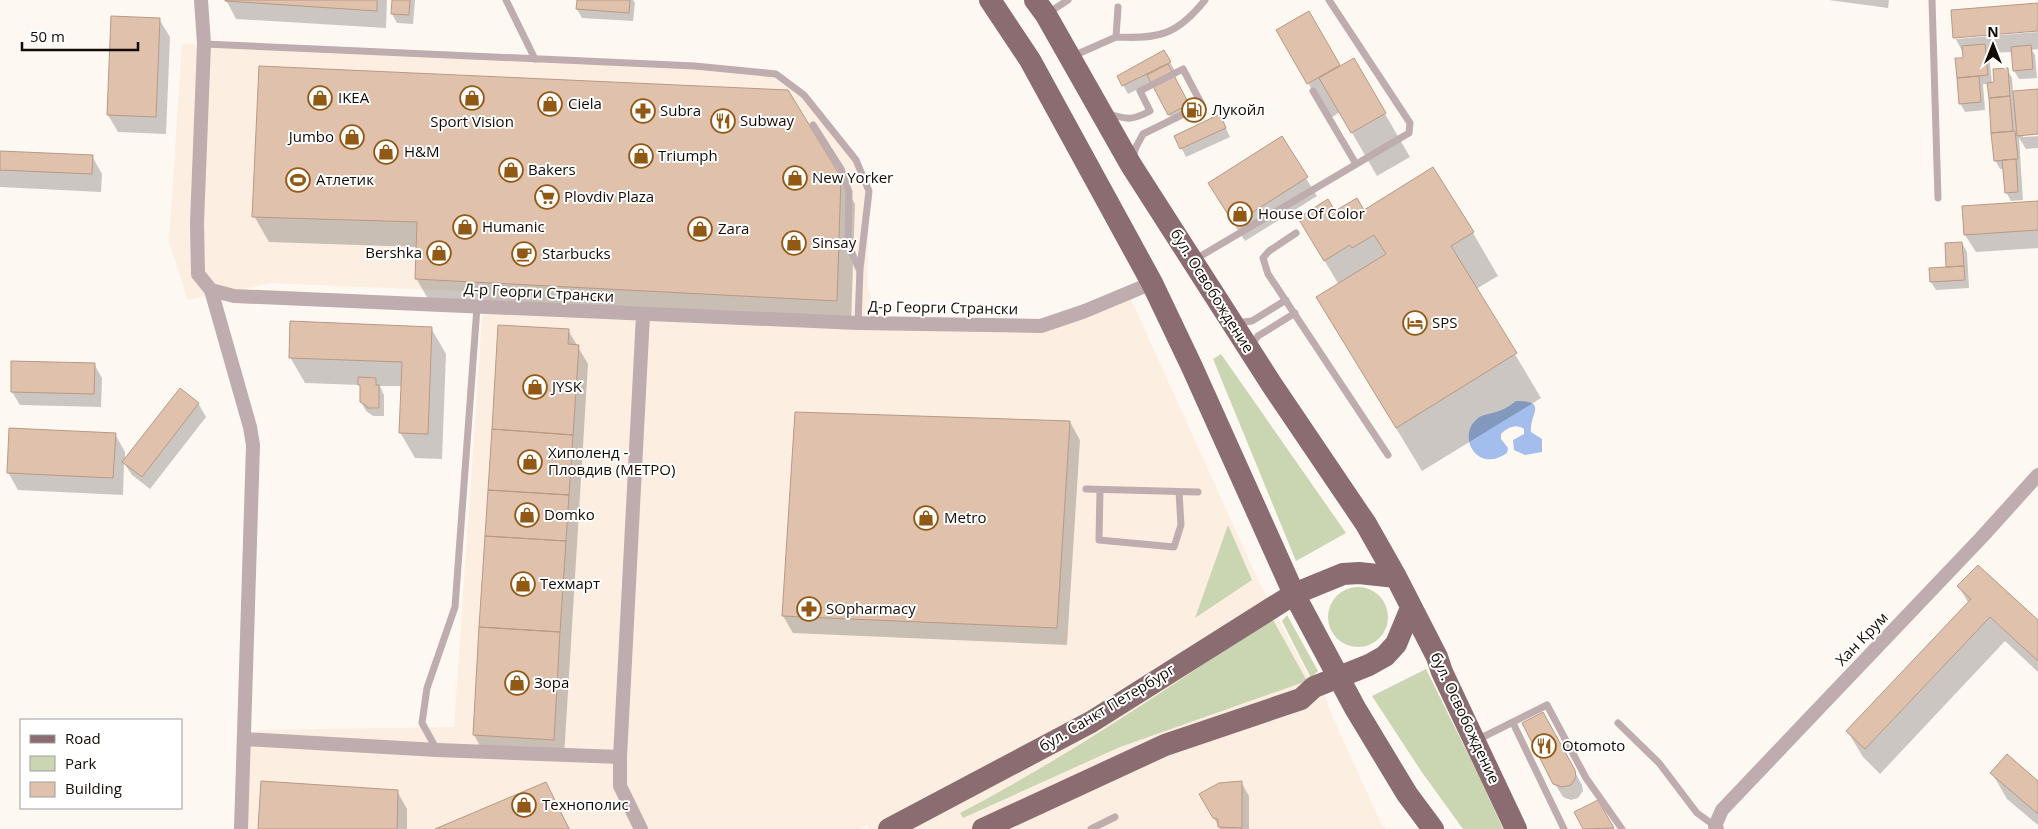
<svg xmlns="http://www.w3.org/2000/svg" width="2038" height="829" font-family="'Open Sans',sans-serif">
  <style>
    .built { fill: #fceee1 }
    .green { fill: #cad6b2 }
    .water { fill: #a3beec }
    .shadow { fill: #0003 }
    .building { fill: #e0c1ac; stroke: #b79985 }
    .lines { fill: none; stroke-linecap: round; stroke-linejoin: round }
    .lane { stroke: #beacae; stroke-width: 7 }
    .street { stroke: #beacae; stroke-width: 14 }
    .primary { stroke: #8b6d71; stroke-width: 22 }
    .labels { text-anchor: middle; stroke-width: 4; stroke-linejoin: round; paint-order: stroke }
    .poi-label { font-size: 15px; fill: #130a03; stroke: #fff; text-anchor: start }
    .street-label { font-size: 15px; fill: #130a03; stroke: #fff }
  </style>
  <rect width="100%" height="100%" fill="#fef8f3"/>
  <path class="built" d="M182,44L695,66L776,74L804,95L856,160L869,191L867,286L873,303L886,323L1041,326L1128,293L1260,584L1314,687L1323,690L1333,718L1381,823L1386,829H871L866,825L859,829H241L245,739L260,730L454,727L484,292L271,283L188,300L169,242Z"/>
  <path class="green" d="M1221,354L1346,533L1296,561L1213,359Z
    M1228,525L1252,580L1195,618Z
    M1328 617a30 30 0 1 1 60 0a30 30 0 1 1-60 0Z
    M1287,615L1318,671L1311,678L1282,621Z
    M1272,618L1307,681L1120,747L963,818L960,813C1069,756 1170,687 1272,618Z
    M1426,669L1478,774L1503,829H1463L1421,771L1372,696Z"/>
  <path class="water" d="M1516,401C1549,401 1529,414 1531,432L1542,439V452L1525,455L1514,450L1513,440L1524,434V429C1516,423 1507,428 1501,434V439L1508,448L1507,453C1478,474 1456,437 1477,419C1482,414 1492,414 1499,411C1505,409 1511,405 1516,401Z"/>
  <path class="shadow" d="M226,0H387L386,28L236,19Z
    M393,0H415L413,24L397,23L392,14Z
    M578,0H633L635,3L633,21L582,18L577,9Z
    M1829,0H1889L1888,8Z
    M2038,4V30L1956,37V39L2038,32V49L2032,50L2035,55L2037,78L2019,79L2014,71L2012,52L1989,53L1992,84L1995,83L1994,70L2007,69L2012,78L2013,92L2038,90V133L2023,134V137L2038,136V148L2026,149L2019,138L2023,200L2011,201L2006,192L2004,169H2000L1995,160L1989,84H1983L1985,110L1965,112L1960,103L1956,59H1964V54L1955,38L1952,11Z
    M1309,13L1340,67L1353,59L1410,157L1377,176L1340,112L1329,119L1278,31Z
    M159,19L170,37L166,134L118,132L108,115Z
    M1164,51L1175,71L1172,73L1190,108L1171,118L1153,82L1128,94L1118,76Z
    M1220,116L1230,137L1186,157L1176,137Z
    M1281,138L1317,196L1245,241L1219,201Z
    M0,152L92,156L102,174L101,192L0,187Z
    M840,178L855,204L851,326L431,304L416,278L417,247L269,242L254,216Z
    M2038,202V248L1976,252L1965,235Z
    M1364,212L1473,233L1498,276L1476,289L1541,398L1422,471L1317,298L1339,285L1299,218L1335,213Z
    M1962,243L1967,252L1969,288L1936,290L1931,282L1948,268L1946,244Z
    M431,328L446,354L442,459L415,458L400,432L402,386H380L384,395V416H373L366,411L361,402V388L360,385L305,383L290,357Z
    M568,330L588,364L564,757L484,753L474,735Z
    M94,364L102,378L101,407L20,405L12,392Z
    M198,403L206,417L150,489L132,475L124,463L123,495L18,490L8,472L115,434L125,452V461Z
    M1070,422L1080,440L1067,645L793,633L783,616Z
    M1959,587L2038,622V672L2005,641L1880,774L1863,757L1848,732L1969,604Z
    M1542,714L1582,785L1583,791L1578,798L1571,800L1563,797L1555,784Z
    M1992,773L2038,782V825L2007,799Z
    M1241,782L1249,796V829H1220L1201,795Z
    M545,783L570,829H438Z
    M397,791L407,809V829H259Z
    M1598,801L1614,829H1584L1575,813Z"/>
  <path class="building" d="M225,0H377V11L225,1Z
    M392,0H410L409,15L391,14Z
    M577,0H630L629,13L576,9Z
    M2038,3V31L1953,38L1951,10Z
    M1309,11L1340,65L1307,84L1276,30Z
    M111,16L160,18L156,117L107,115Z
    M1985,44L1988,75L1957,78L1955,58H1963L1962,46Z
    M2031,45L2033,69L2013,71L2011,47Z
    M1164,50L1171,62L1122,86L1117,76Z
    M1354,58L1386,113L1351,133L1319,78Z
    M1168,64L1189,104L1168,115L1147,75Z
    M259,66L788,90L841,177L837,301L415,279L417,222L252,217Z
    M2008,68L2010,96L1989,98L1987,83L1994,82L1993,69Z
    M1979,76L1981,102L1959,104L1957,78Z
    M2038,89V134L2017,136L2013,91Z
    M2010,96L2013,131L1991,133L1989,98Z
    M1220,114L1226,128L1180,149L1174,136Z
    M2015,131L2018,159L1994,161L1991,133Z
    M1282,136L1308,177L1234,224L1208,183Z
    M0,151L93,155L92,174L0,170Z
    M2016,159L2018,192L2005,193L2002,160Z
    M1433,167L1474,232L1451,246L1517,353L1396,428L1316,297L1386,254L1374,235L1352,248L1350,245L1324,261L1298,218L1328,199L1335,211L1357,198L1364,210Z
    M2038,201V230L1964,235L1962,206Z
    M1962,242L1964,266L1946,267L1945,243Z
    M1964,266L1965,280L1930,282L1929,268Z
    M290,321L432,327L428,434L399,433L402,362L289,358Z
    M498,325L569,329L568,344L579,345L573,435L492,429Z
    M11,361L95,363L94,394L11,392Z
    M358,377L376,378V385H379V408H367V406L360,402V385H358Z
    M180,388L199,403L142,477L122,462Z
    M795,412L1070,421L1057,628L782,616Z
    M9,428L116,433L113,478L7,473Z
    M492,429L573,435L569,495L488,490Z
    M488,490L569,495L566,541L485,536Z
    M485,536L566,541L560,632L479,627Z
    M1978,565L2038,620V661L1990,617L1865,749L1846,731L1971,599L1957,586Z
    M479,627L560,632L554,740L473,735Z
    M1543,712L1575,770L1576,777L1571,785L1562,787L1553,784L1522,723Z
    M2007,754L2038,781V814L1990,773Z
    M261,781L398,790L397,829H258Z
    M1242,781V828L1218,827V819L1213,818L1199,794L1219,783Z
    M546,782L569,829H435Z
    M1598,800L1614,828L1583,829L1574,812Z"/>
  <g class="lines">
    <path class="lane" d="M506,0L535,59
      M1932,0L1938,198
      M1048,13L1068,0
      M1116,37C1159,39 1177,35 1205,0
      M204,44L695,66L776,74L804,95L856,160L869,191L860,269L858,323
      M1073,56L1116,37L1118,7
      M1313,91L1356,164
      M1109,114C1128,120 1133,120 1150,111L1140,91L1183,69L1202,105L1143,134L1136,147L1133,157
      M813,125L841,169L849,192L848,244L859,269
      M1296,233L1269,251L1263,258L1268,274L1388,455
      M1194,260L1409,133L1410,123L1329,0
      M1237,323L1252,321L1286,300
      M1250,346L1258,336L1295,313
      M1086,489L1198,492
      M1100,490L1099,540L1174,547L1181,525L1179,492
      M1513,723L1564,829
      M1618,723L1659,763L1697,813L1715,826
      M1477,740L1547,705L1586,778L1622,829
      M437,750L422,723L427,688L455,607L477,307
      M1091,829L1115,817"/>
    <path class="street" d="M201,0L204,44L197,223L198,274L211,290L234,296L858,323L1041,326L1085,311L1152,283
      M211,290L250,427L253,445L241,829
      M245,739L437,750L620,757
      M641,829L620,786V757L643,315
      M1717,829L1715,826L1722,810L1981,538L2038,475"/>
    <path class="primary" d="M990,0L1030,60L1152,283L1192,367L1294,594L1355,708L1407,794L1433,829
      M1035,0L1046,15L1131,165L1272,385L1366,524L1396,577L1437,657L1442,672L1516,829
      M889,829L1091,722L1294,594L1343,574L1359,573L1396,577
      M983,829L1165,745L1301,699L1314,687L1369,665L1385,656L1396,644L1411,608"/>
  </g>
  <defs>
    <g id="shop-ring" transform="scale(1.25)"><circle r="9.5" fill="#fff" stroke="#925914" stroke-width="1.5"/><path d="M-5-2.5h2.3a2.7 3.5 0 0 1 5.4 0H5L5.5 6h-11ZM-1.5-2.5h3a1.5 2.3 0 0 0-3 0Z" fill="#925914"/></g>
    <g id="fuel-ring" transform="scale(1.25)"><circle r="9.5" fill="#fff" stroke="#925914" stroke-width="1.5"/><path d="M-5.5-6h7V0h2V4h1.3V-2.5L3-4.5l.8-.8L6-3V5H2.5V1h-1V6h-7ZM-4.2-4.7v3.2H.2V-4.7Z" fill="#925914"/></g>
    <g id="pharmacy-ring" transform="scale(1.25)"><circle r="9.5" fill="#fff" stroke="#925914" stroke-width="1.5"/><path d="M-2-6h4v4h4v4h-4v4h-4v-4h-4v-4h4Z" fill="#925914"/></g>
    <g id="restaurant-ring" transform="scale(1.25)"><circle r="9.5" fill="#fff" stroke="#925914" stroke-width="1.5"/><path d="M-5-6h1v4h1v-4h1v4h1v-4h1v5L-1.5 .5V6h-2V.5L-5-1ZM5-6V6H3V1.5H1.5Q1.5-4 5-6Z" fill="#925914"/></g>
    <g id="stadium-ring" transform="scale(1.25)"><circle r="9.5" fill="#fff" stroke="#925914" stroke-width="1.5"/><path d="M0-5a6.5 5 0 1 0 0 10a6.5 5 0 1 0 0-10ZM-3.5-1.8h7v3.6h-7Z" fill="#925914"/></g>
    <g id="supermarket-ring" transform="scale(1.25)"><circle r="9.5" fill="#fff" stroke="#925914" stroke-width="1.5"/><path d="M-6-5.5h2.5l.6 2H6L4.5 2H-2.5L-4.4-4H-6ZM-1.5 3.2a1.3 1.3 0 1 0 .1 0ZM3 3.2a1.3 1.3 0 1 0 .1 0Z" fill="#925914"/></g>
    <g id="cafe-ring" transform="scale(1.25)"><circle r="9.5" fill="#fff" stroke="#925914" stroke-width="1.5"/><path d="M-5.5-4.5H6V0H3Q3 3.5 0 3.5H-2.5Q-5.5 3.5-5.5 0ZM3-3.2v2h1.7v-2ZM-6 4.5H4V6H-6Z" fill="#925914"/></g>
    <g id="hotel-ring" transform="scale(1.25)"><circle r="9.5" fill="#fff" stroke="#925914" stroke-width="1.5"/><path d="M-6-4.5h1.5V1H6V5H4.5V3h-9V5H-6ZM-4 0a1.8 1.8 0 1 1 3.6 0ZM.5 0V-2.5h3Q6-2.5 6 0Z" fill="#925914"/></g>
  </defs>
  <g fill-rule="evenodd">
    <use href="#shop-ring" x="320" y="98"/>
    <use href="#shop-ring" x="472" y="98"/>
    <use href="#shop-ring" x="550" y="104"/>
    <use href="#fuel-ring" x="1194" y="110"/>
    <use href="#pharmacy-ring" x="643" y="111"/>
    <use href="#restaurant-ring" x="723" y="121"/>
    <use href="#shop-ring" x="352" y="137"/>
    <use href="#shop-ring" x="386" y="152"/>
    <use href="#shop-ring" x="641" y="156"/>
    <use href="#shop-ring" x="511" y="170"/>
    <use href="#shop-ring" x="795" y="178"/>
    <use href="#stadium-ring" x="298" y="180"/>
    <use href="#supermarket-ring" x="547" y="197"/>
    <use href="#shop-ring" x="1240" y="214"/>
    <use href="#shop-ring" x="465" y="227"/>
    <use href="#shop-ring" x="700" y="229"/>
    <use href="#shop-ring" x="794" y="243"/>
    <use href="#shop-ring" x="439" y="253"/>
    <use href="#cafe-ring" x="524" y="254"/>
    <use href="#hotel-ring" x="1415" y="323"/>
    <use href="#shop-ring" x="535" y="387"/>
    <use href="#shop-ring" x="530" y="462"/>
    <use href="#shop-ring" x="527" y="515"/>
    <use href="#shop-ring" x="926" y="518"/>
    <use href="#shop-ring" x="523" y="584"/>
    <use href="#pharmacy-ring" x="809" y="609"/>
    <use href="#shop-ring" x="517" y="683"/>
    <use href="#restaurant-ring" x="1544" y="746"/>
    <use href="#shop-ring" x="524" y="805"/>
  </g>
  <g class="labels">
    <g class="poi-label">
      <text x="338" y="103">IKEA</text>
      <text x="568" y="109">Ciela</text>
      <text x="1212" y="115">Лукойл</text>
      <text x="660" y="116">Subra</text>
      <text x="740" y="126">Subway</text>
      <text x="472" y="127" text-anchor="middle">Sport Vision</text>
      <text x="334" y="142" text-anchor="end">Jumbo</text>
      <text x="404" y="157">H&amp;M</text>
      <text x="658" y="161">Triumph</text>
      <text x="528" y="175">Bakers</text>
      <text x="812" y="183">New Yorker</text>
      <text x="316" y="185">Атлетик</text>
      <text x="564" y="202">Plovdiv Plaza</text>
      <text x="1258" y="219">House Of Color</text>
      <text x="482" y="232">Humanic</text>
      <text x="718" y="234">Zara</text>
      <text x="812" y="248">Sinsay</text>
      <text x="422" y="258" text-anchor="end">Bershka</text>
      <text x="542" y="259">Starbucks</text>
      <text x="1432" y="328">SPS</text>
      <text x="552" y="392">JYSK</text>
      <text x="548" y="458">Хиполенд -<tspan x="548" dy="17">Пловдив (МЕТРО)</tspan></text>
      <text x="544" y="520">Domko</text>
      <text x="944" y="523">Metro</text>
      <text x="540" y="589">Техмарт</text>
      <text x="826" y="614">SOpharmacy</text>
      <text x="534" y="688">Зора</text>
      <text x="1562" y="751">Otomoto</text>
      <text x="542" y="810">Технополис</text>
    </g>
    <g class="street-label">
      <text transform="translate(1212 291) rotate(58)" y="5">бул. Освобождение</text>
      <text transform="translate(539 293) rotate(3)" y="5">Д-р Георги Странски</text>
      <text transform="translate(943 308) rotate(1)" y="5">Д-р Георги Странски</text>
      <text transform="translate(1862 639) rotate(-46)" y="5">Хан Крум</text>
      <text transform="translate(1107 708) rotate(-31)" y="5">бул. Санкт Петербург</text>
      <text transform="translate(1465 718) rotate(65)" y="5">бул. Освобождение</text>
    </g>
  </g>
  <rect x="20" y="719" width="162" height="90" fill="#ffffff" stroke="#a19d9a"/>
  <rect x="30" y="735" width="25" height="8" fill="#8b6d71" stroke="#a19d9a"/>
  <text x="65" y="744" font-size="15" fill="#130a03">Road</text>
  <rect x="30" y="756" width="25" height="15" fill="#cad6b2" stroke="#a19d9a"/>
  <text x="65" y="769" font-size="15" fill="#130a03">Park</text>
  <rect x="30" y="782" width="25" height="15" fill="#e0c1ac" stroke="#a19d9a"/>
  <text x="65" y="794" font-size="15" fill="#130a03">Building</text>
  <g transform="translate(1993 45)" stroke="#ffffff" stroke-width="4" paint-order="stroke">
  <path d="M0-4L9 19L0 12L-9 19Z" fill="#130a03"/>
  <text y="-8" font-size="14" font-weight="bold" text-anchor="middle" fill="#130a03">N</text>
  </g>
  <path d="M22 42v8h116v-8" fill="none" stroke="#130a03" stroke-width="2.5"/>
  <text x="30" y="42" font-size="15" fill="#130a03" stroke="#ffffff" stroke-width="4" paint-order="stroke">50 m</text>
</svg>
